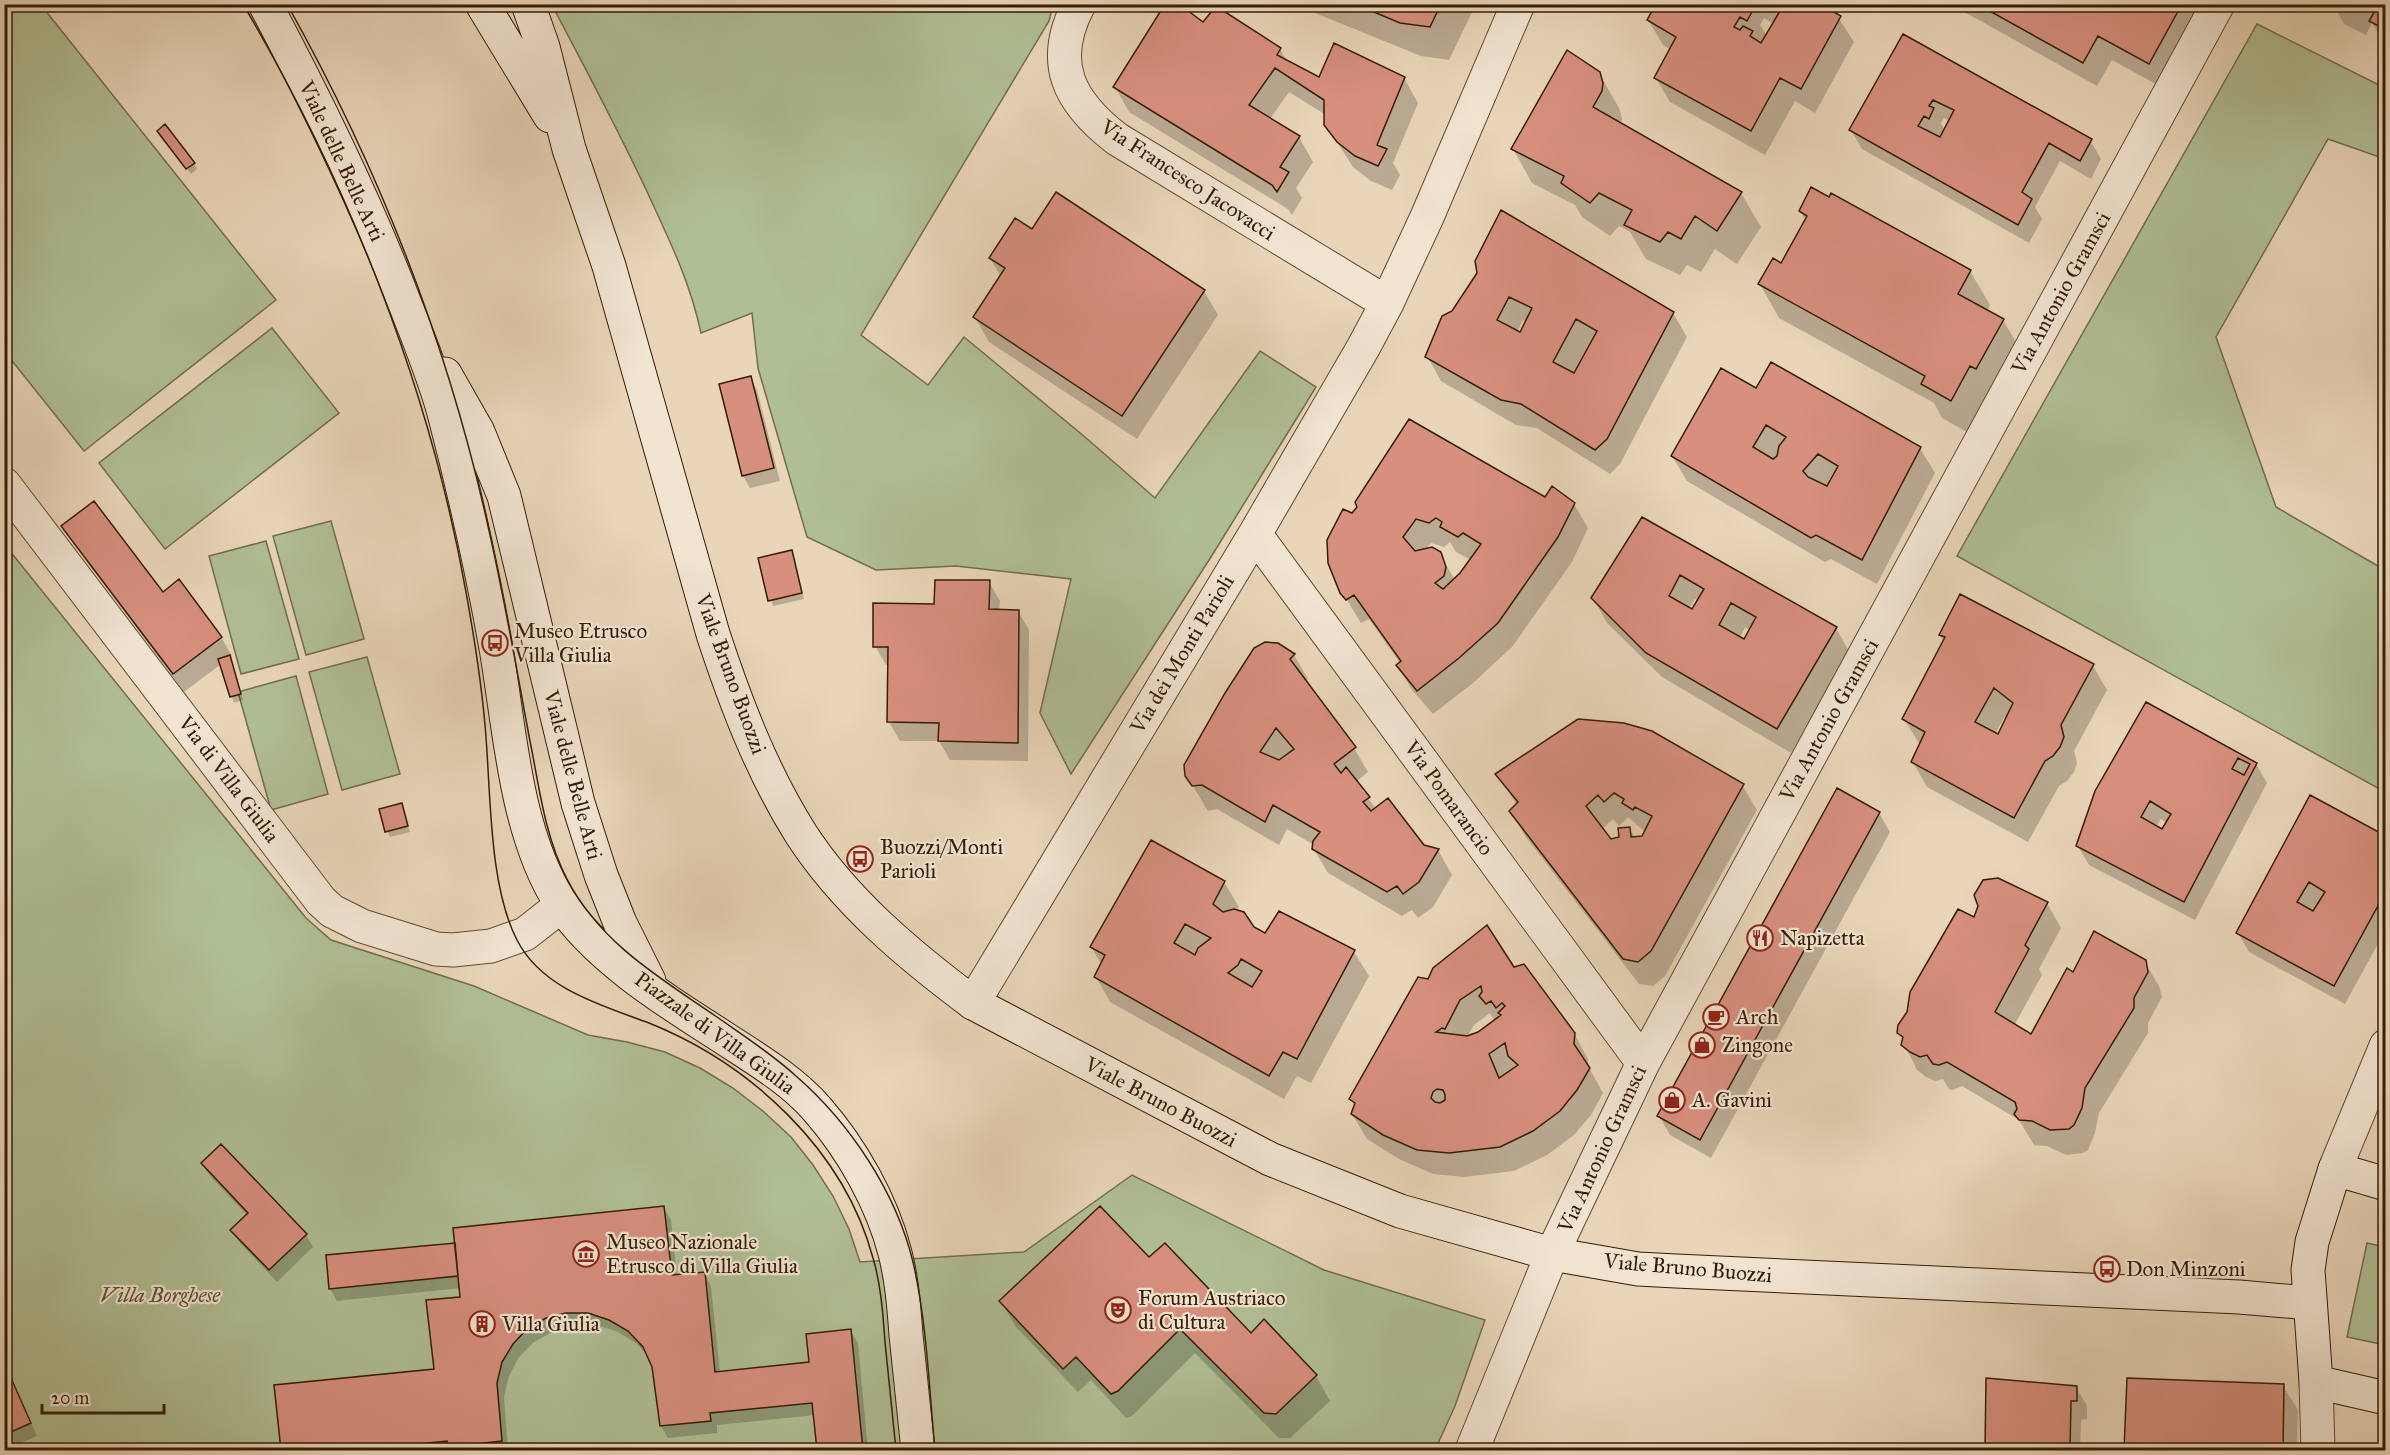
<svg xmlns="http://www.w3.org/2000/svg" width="2390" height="1455" font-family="'IM FELL Great Primer',serif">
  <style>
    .green { fill: #b0be94; stroke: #726d4d; stroke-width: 1.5 }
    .shadow { fill: #0003; fill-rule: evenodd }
    .building { fill: #d78f7e; stroke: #351c06; stroke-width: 1.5; fill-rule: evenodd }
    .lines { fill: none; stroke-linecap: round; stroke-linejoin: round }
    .street-casing { stroke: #624a32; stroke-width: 35 }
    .secondary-casing { stroke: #351c06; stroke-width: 35 }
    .street { stroke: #f1e4d1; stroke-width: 33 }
    .secondary { stroke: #f1e4d1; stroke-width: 33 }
    .tram { stroke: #351c06; stroke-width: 1.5 }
    .labels { text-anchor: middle; stroke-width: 4.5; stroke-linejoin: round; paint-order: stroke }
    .street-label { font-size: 21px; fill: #351c06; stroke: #f1e4d1 }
    .poi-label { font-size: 21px; fill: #351c06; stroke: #f1e4d1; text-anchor: start }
    .park-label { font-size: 21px; font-style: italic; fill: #5a4d31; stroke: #f1e4d1 }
  </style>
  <rect width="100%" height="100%" fill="#e9d5b8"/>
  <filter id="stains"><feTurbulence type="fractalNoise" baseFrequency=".00333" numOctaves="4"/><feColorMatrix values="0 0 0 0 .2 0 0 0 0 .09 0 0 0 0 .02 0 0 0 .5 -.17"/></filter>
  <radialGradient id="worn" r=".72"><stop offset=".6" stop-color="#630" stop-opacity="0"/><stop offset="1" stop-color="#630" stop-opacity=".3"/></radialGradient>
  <path class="green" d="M5,4L41,5L276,300L84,451L5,352Z
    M552,5H1053L1049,21L861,335L928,385L964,337L1085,437L1155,498L1260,351L1316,387L1211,557L1071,774L1040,713L1071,579L956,566L876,570L807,537L758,368L752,313L701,333C691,287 675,252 655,209C624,140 587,72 552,5Z
    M2257,24L2385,88V159L2328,139L2216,337L2276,507L2385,570V792L1957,556Z
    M272,328L339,413L165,549L99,463Z
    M331,521L364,639L306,655L273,536Z
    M266,541L299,659L241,674L209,556Z
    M5,545L306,918L331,940L474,986L588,1035L627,1042L665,1052L700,1068L733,1088L764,1112L791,1137L813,1165L833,1196L849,1229L860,1262L1024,1252L1132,1175L1324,1270L1485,1320L1455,1406L1435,1450H5Z
    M367,657L400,774L342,790L309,672Z
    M296,676L328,794L271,810L238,692Z
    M2367,1243L2385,1247V1345L2347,1337Z"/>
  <path class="shadow" d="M1310,4H1476L1449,60L1421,56L1315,13Z
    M1657,4H1843L1837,16L1854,42L1815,113L1795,101L1765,155L1670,102L1656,78L1671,50L1663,45L1648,20ZM1764,18L1774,24L1767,36L1760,25Z
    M1950,4H2196L2203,16L2163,88L2112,60L2097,86Z
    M2333,4H2386V46L2372,23L2366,35L2344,24Z
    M1203,24L1280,49L1288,63L1319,79L1404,78L1418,103L1393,163L1400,175L1392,190L1371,181L1353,167L1326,125V115L1289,92L1270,119L1299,137L1313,162L1296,188L1302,198L1292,215L1288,209L1129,112L1115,87Z
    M1904,36L2090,140L2101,159L2091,179L2060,161L2035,207L2042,219L2029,243L1862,149L1851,130ZM1944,118L1950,121L1945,131L1941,123Z
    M1599,73L1619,108L1622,118L1621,125L1741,193L1761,227L1737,264L1715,249L1701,272L1687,265L1680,275L1646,259L1630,232L1619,226L1610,236L1582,217L1575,205L1532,183L1513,149Z
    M162,138L194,164L197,169L191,174Z
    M1800,211L1970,271L1990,305L1987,311L2003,320L2023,354L1970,434L1942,418L1934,403L1779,318L1760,284L1781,265L1806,221Z
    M1032,231L1204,291L1218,315L1137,439L989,342L975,317L1001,277L990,258Z
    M1479,274L1673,313L1687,337L1620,464L1610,474L1537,428L1516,425L1441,381L1427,356L1453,312ZM1523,320L1527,322L1521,334L1517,332Z
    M750,378L757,390L780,481L750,488L743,476Z
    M1756,390L1920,448L1935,473L1877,584L1831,559L1825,562L1687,481L1672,456Z
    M1545,498L1574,504L1588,528L1572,562L1512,647L1473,683L1433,714L1412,690L1398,666L1400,663L1369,619L1361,623L1342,592L1352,515ZM1450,542L1456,552L1471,560L1455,580L1439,553L1425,550L1431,543L1444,547Z
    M1643,519L1836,628L1850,653L1791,753L1662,677L1607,623L1593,598ZM1695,599L1698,601L1692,611L1689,609ZM1745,627L1750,630L1745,641L1740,638Z
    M63,526L163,594L221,637L232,656L230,658L243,700L234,703L221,664L184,692L74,545Z
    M791,551L804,599L773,606L760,559Z
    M989,582L1000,601L999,611H1018L1029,630L1028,761L950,760L939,741H900L889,722V665H886L875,646L936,606Z
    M1940,635L2093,666L2107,690L2074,751L2077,763L2074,772L2067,781L2059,786L2028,842L1927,787L1913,762L1920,745L1904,719L1944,642ZM2004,718L2007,719L1999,736L1995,734Z
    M1278,644L1294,655L1308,679L1305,682L1354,748L1368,772L1356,782L1376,809L1423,846L1438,850L1452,875L1433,907L1418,918L1412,910L1402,916L1328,873L1313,848L1314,845L1287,829L1279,845L1217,809L1208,811L1187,776Z
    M2146,704L2256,764L2267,783L2195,920L2089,865L2078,846ZM2161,819L2167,823L2163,831L2156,827Z
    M1497,774L1742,785L1757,810L1665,976L1653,986L1639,984L1525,836L1511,811L1517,805ZM1628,817L1645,832L1643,838H1635L1630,829L1621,839L1611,841L1602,829L1613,819L1619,826Z
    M2310,797L2386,838V929L2345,1004L2249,952L2238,933Z
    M401,804L410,832L390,837L387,831Z
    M1879,813L1890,832L1711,1158L1670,1135L1659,1116Z
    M1224,882L1239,907L1236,911L1253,928L1266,936L1279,913L1354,952L1369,976L1311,1083L1297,1076L1284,1099L1110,1002L1096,977L1102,965L1091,947Z
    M2047,903L2061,928L2039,969L2042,975L2014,1026L2032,1036L2073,975L2144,961L2159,986L2162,997L2148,1023V1033L2099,1113L2095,1133L2088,1150L2083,1153L2066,1155L2047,1146L2034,1145L2019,1120L1962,1086L1953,1090L1949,1089L1943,1079L1935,1081L1926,1077L1917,1070L1899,1033L1975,919Z
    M1514,968L1574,1033L1588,1059V1066L1603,1093L1591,1115L1574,1135L1547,1155L1514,1171L1464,1177L1433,1174L1399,1159L1367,1139L1352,1114L1355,1107L1351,1099L1428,980ZM1490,1013L1495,1022L1479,1034L1468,1035L1474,1025Z
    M202,1164L306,1235L313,1247L277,1282L240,1243L232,1230L248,1216L210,1176Z
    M664,1208L671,1220L677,1276L704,1273L711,1286L720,1373L810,1363L850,1330L858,1343L868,1450H818L815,1415L717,1425V1433L668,1438L661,1426L653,1367L649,1357L637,1344L618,1332L597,1325H574L554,1331L534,1342L519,1357L509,1376L504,1397L508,1450H282L276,1387L435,1371L462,1298L461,1288L337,1301L330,1289L456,1244Z
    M1001,1301L1251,1335L1264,1322L1316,1376L1330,1401L1290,1438H1279L1195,1353L1132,1416L1126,1418L1091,1380L1078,1392L1015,1326Z
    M4,1372L13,1384L37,1436L4,1450Z
    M1988,1380L2076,1387L2087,1406V1419L2081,1420L2080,1450H1987Z
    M2128,1380L2283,1386L2298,1410L2297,1450H2125Z"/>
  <path class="building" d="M1165,4H1179L1203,22L1216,6L1281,48L1277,55L1319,77L1334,43L1405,77L1377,145L1387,149L1378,166L1355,156L1337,142L1324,125V100L1275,68L1249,105L1300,136L1280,167L1289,172L1277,192L1272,185L1113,87Z
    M1355,4H1441L1430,27L1400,23Z
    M1656,4H1745L1753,10L1747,21L1740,17L1734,27L1740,30L1743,26L1753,31L1750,36L1761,43L1780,11L1768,4H1820L1841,16L1801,89L1780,78L1751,131L1654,78L1676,37L1647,20Z
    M1977,4H2182L2149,64L2098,36L2083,63Z
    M2366,4H2386V30L2369,21L2376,9Z
    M1903,34L2092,139L2080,161L2049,143L2022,192L2032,199L2018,225L1849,130ZM1933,100L1954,110L1940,137L1918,126L1924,116L1929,119L1934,108L1929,106Z
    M1567,50L1600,72L1603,83L1602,91L1593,107L1742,192L1717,231L1695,216L1681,239L1668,232L1660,242L1624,225L1632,210L1599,193L1590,203L1561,183L1564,176L1511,149Z
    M165,124L195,163L186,169L157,131Z
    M1811,187L1829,197L1831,193L1971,270L1958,294L2004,319L1976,369L1970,366L1951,401L1921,384L1925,376L1758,284L1773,258L1781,263L1807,216L1799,211Z
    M1056,192L1205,290L1122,416L973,317L1005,268L989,258L1015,218L1032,229Z
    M1501,210L1674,312L1607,439L1595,450L1521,404L1501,400L1425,357L1442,316L1452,311L1477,273L1475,261ZM1509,297L1532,308L1520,332L1497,320ZM1576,319L1597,331L1574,373L1553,362Z
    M1771,362L1921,447L1862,560L1816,535L1811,538L1671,456L1721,368L1756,388ZM1766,425L1786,437L1779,446L1777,456L1773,459L1753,447ZM1818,454L1838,466L1827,486L1808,477L1803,471Z
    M751,376L774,468L742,476L719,384Z
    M1409,419L1545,497L1552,486L1575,503L1558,537L1498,623L1459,658L1417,691L1396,665L1401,661L1354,595L1346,600L1340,593L1328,563L1327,540L1343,509L1352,513L1357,507L1355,502ZM1436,518L1442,522L1440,527L1458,537L1463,533L1481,544L1460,573L1443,589L1435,583L1444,576L1446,567L1441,552L1432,547L1415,551L1403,537L1416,519L1429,523Z
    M94,501L163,592L179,579L222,637L173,674L61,526Z
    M1642,517L1837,627L1777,729L1646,653L1591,598ZM1680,575L1704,589L1692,609L1669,596ZM1731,603L1756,617L1744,639L1719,625Z
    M792,550L802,593L768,601L758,558Z
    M935,580H990L989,609L1019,610L1018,743L938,741L939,723L887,722L888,647H873V603L934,604Z
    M1960,594L2094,664L2061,725L2064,737L2060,747L2053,756L2045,761L2014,818L1911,762L1925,732L1902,719L1945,637L1939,635ZM1994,688L2013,703L1998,734L1975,722Z
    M1265,642L1278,643L1295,654L1290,659L1356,747L1334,764L1341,773L1346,767L1370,797L1363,802L1371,811L1388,798L1424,845L1439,849L1419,882L1403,894L1397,886L1387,892L1312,849L1313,841L1320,832L1273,805L1265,822L1202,785L1192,786L1185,776L1184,765L1225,693L1254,648ZM1276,728L1294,749L1279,760L1260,752Z
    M230,655L241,694L230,697L218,659Z
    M2146,702L2257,763L2184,902L2076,846L2095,791ZM2238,758L2250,764L2244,775L2232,769ZM2150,801L2171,814L2162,829L2141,817Z
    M1578,719L1624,723L1652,731L1744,784L1651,951L1638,962L1623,959L1509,811L1518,802L1495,774ZM1614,793L1624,799L1622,803L1633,810L1635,807L1652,816L1642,836L1631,837L1630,827L1618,828L1619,837L1611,839L1586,806L1598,795L1604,802Z
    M1837,788L1880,812L1700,1140L1657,1116Z
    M2310,795L2386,836V891L2334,986L2236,933ZM2309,882L2325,892L2313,911L2297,902Z
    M402,803L408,826L385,832L379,809Z
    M1151,840L1225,881L1213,904L1223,912L1234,909L1244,912L1254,927L1265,933L1279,911L1355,950L1297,1059L1283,1052L1269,1076L1094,977L1105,955L1090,947ZM1185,924L1211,938L1198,948L1195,955L1174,943ZM1241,959L1262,971L1252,987L1228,973L1238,965Z
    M1998,878L2048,902L2025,945L2029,949L1995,1012L2031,1034L2067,968L2073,972L2094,931L2146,960L2148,972L2134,998V1008L2085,1088L2082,1108L2074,1125L2069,1129L2050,1130L2032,1121L2019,1120L2014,1114L2017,1109L2015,1102L1947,1062L1939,1065L1933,1064L1927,1055L1920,1057L1910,1052L1901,1045L1903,1037L1897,1033L1898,1025L1907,1012L1910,992L1958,909L1974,917L1978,906L1974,895L1983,880Z
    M1487,925L1514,967L1524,964L1575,1033L1574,1044L1590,1068L1577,1090L1560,1111L1533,1131L1500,1147L1449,1153L1417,1150L1383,1135L1351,1114L1355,1103L1349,1099L1418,977L1428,979L1433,968ZM1481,986L1482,992L1479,996L1486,1004L1491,1001L1496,1008L1502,1003L1505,1006L1498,1013L1501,1015L1478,1032L1467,1036L1436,1032L1442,1028L1445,1029L1460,1000ZM1505,1043L1508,1056L1518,1065L1499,1078L1489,1054ZM1437,1089L1443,1090L1445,1095V1100L1440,1103L1435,1102L1431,1098L1433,1092Z
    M2386,1110V1138L2379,1127Z
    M221,1144L307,1234L269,1270L230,1230L248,1213L201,1163Z
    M664,1206L672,1275L705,1272L715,1372L809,1362L806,1334L851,1329L863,1450H817L812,1403L710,1413L711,1421L660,1426L652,1367L643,1347L628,1331L609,1320L588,1313H566L546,1318L527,1329L513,1344L502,1362L497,1383L502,1441L448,1447L447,1441L358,1450H281L274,1385L434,1369L426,1300L460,1297L453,1228Z
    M1100,1206L1149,1257L1165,1243L1251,1333L1264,1319L1317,1375L1276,1414L1264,1413L1180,1329L1118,1391L1111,1394L1076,1357L1063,1369L999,1301Z
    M455,1243L458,1276L329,1289L326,1255Z
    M7,1369L31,1423L4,1435V1370Z
    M1986,1378L2077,1386V1401H2071L2070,1450H1985Z
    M2127,1378L2284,1384L2283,1450H2124Z"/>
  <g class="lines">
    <g class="street-casing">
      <path id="street" d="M1079,4C1048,63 1069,102 1117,139L1387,303
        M4,484L321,901L332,911L362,926L436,949L453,950L491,946L525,934L562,905
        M1255,534L1643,1063
        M973,1003L1255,534L1363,348L1387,303L1427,217L1518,4
        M2335,1169L2386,1046
        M2316,1382L2318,1450
        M1472,1450L1552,1254L1643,1063L2218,4"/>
    </g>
    <g class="secondary-casing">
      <path id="secondary" d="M265,4C317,102 366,201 405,304C419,340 434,376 444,413C464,490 482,569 496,648C510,730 515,831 560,902C593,955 666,1001 718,1034C751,1056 790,1078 817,1109C852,1149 882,1202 895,1253C902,1280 904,1308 906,1335C910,1374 914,1412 918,1450
        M482,4L550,116
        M528,4L543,47L569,149L609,266L713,634C736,704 762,772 801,834C845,902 910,956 973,1003L1270,1159L1400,1211L1552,1254L1638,1269L1676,1271L2239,1297L2309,1303
        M445,374L478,432L504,496L578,803L601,875L620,923L649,981
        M2386,1184L2335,1169L2312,1242L2308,1270L2316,1382L2386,1398"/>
    </g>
    <use href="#street" class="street"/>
    <use href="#secondary" class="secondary"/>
    <path class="tram" d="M243,4C349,185 429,385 466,592C474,636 481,680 485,725C491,788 488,884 517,940C542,989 601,1005 649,1023C751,1064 844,1150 873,1258C881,1285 883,1314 885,1342C889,1378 892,1414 896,1450
      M287,4C380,170 447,341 488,526C504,596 516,666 529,736C539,784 544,835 567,879C600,943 660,978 717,1017C744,1036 772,1054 796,1076C850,1123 896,1192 913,1262C927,1323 929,1388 935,1450"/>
  </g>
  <defs>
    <g id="bus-ring" transform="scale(1.35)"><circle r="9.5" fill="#f1e4d1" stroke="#8f2418" stroke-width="1.5"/><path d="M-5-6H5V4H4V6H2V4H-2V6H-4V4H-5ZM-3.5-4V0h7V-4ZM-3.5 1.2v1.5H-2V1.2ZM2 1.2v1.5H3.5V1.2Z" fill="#8f2418"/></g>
    <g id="restaurant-ring" transform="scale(1.35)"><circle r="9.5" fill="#f1e4d1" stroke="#8f2418" stroke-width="1.5"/><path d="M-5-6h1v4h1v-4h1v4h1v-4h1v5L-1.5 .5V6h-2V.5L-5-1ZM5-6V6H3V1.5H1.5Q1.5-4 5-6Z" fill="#8f2418"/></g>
    <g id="cafe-ring" transform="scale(1.35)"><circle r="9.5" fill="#f1e4d1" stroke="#8f2418" stroke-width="1.5"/><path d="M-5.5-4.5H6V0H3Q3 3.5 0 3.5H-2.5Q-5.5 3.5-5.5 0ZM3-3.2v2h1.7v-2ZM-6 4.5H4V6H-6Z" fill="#8f2418"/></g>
    <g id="shop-ring" transform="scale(1.35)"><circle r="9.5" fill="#f1e4d1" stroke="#8f2418" stroke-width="1.5"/><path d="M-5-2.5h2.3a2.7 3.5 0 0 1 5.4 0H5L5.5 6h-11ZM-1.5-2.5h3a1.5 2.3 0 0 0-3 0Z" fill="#8f2418"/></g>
    <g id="museum-ring" transform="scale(1.35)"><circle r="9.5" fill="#f1e4d1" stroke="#8f2418" stroke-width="1.5"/><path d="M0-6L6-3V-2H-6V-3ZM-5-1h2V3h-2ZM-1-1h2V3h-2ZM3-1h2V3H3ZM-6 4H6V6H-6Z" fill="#8f2418"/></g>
    <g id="theatre-ring" transform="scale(1.35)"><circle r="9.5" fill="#f1e4d1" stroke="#8f2418" stroke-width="1.5"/><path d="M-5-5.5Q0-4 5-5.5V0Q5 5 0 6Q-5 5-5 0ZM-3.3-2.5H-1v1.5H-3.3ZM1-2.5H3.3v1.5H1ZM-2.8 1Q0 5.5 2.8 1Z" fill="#8f2418"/></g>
    <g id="building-ring" transform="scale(1.35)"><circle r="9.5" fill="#f1e4d1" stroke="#8f2418" stroke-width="1.5"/><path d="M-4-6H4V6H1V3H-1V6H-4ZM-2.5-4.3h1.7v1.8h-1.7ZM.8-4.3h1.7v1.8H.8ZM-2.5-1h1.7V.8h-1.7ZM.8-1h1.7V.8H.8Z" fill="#8f2418"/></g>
  </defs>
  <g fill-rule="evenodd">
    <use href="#bus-ring" x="495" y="643"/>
    <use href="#bus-ring" x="860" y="859"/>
    <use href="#restaurant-ring" x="1760" y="938"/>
    <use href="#cafe-ring" x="1716" y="1017"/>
    <use href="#shop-ring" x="1702" y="1045"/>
    <use href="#shop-ring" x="1672" y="1100"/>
    <use href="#museum-ring" x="586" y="1254"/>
    <use href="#bus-ring" x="2107" y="1269"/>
    <use href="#theatre-ring" x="1118" y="1310"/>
    <use href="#building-ring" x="482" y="1324"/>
  </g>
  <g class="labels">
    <g class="street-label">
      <text transform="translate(342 161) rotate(65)" y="7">Viale delle Belle Arti</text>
      <text transform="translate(1188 180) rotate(33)" y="7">Via Francesco Jacovacci</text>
      <text transform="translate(2061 293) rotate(-61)" y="7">Via Antonio Gramsci</text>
      <text transform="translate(1182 654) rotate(-59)" y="7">Via dei Monti Parioli</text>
      <text transform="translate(731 674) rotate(70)" y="7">Viale Bruno Buozzi</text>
      <text transform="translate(1829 720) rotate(-61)" y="7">Via Antonio Gramsci</text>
      <text transform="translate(573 775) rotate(75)" y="7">Viale delle Belle Arti</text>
      <text transform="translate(229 779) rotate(53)" y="7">Via di Villa Giulia</text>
      <text transform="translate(1449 798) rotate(54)" y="7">Via Pomarancio</text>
      <text transform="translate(715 1033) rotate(36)" y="7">Piazzale di Villa Giulia</text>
      <text transform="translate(1161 1102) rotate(28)" y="7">Viale Bruno Buozzi</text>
      <text transform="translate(1602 1149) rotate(-65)" y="7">Via Antonio Gramsci</text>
      <text transform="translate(1688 1268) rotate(5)" y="7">Viale Bruno Buozzi</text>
    </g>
    <g class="poi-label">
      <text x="514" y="638">Museo Etrusco<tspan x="514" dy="24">Villa Giulia</tspan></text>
      <text x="880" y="854">Buozzi/Monti<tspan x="880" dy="24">Parioli</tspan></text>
      <text x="1780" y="945">Napizetta</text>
      <text x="1736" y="1024">Arch</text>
      <text x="1722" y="1052">Zingone</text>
      <text x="1692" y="1107">A. Gavini</text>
      <text x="606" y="1249">Museo Nazionale<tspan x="606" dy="24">Etrusco di Villa Giulia</tspan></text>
      <text x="2126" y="1276">Don Minzoni</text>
      <text x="1138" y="1305">Forum Austriaco<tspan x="1138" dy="24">di Cultura</tspan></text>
      <text x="502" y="1331">Villa Giulia</text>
    </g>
    <g class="park-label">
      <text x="160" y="1302">Villa Borghese</text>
    </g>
  </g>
  <rect width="2390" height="1455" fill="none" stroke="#e9d5b8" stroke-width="24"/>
  <rect x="6" y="6" width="2378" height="1443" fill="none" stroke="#351c06" stroke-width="3"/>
  <rect x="12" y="12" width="2366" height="1431" fill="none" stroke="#351c06" stroke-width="1.5"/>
  <path d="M42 1404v9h122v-9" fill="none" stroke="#351c06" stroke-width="3"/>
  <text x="51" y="1404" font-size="18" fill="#351c06" stroke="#f1e4d1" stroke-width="4.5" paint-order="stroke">20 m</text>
  <rect width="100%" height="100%" filter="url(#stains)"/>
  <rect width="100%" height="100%" fill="url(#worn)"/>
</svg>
